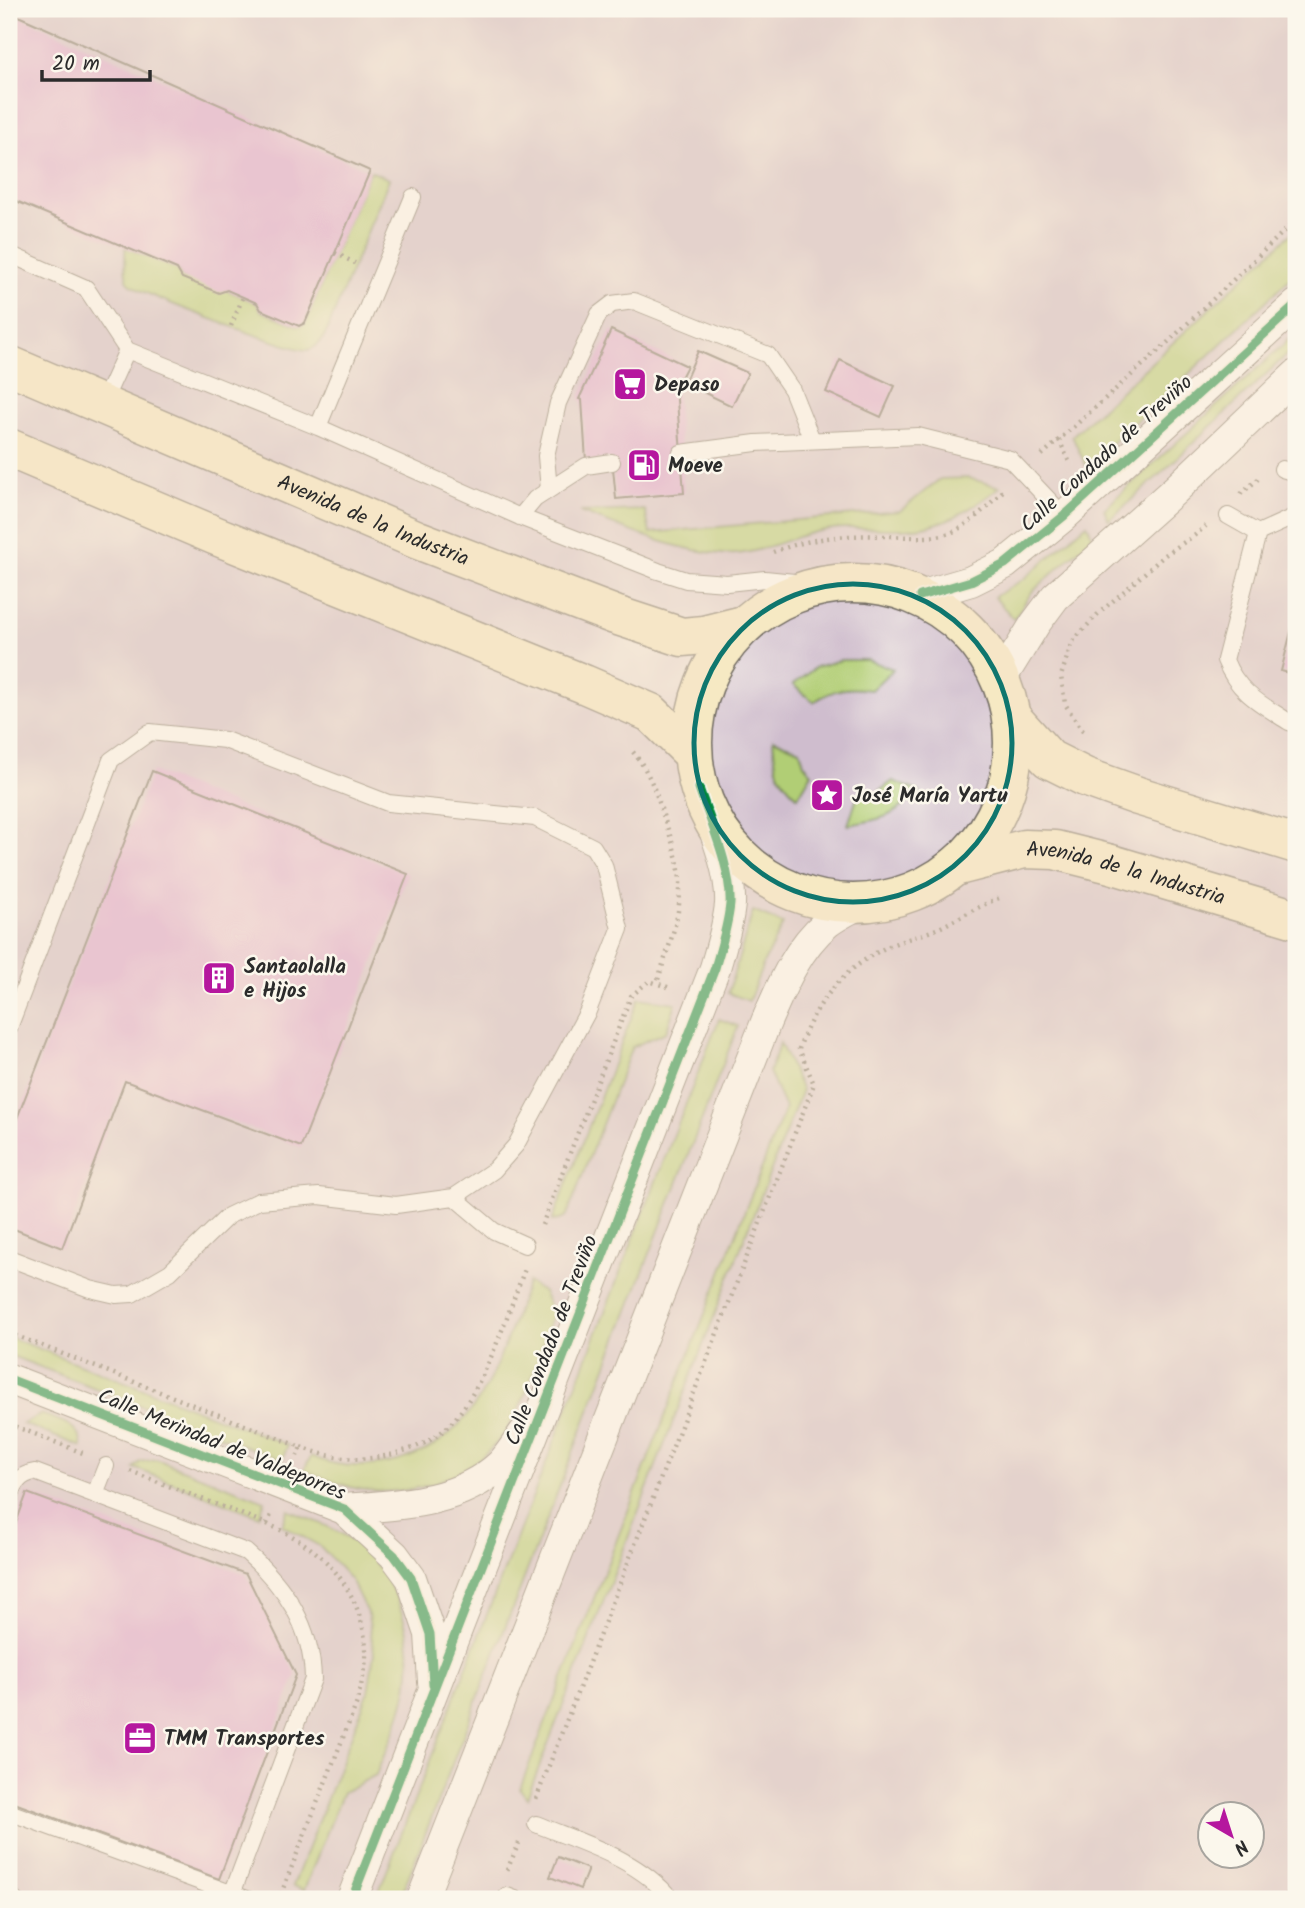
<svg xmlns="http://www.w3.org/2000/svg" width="1305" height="1908" font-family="Kalam,sans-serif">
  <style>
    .industrial { fill: #cfbdce; fill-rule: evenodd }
    .green { fill: #b1ce75; stroke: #6e7c50; stroke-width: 2 }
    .building { fill: #daa0d7 }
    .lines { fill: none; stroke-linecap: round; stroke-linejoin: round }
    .lane-casing { stroke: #726c63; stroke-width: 18 }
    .street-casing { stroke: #726c63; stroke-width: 32 }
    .secondary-casing { stroke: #726c63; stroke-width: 41 }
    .path { stroke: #726c63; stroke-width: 4.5; stroke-dasharray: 2 5; stroke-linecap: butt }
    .lane { stroke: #fff; stroke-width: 16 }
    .street { stroke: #fff; stroke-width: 30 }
    .secondary { stroke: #f6e9c3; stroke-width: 38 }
    .cycleway-casing { stroke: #fbf7ec; stroke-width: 13 }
    .cycleway { stroke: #00873e; stroke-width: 9 }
    .marked { fill: none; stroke: #0f766e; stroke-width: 5; stroke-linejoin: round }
    .labels { text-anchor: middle; stroke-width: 5; stroke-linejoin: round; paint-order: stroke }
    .poi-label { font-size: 21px; font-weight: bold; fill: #2b2b2b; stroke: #fbf7ec; text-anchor: start }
    .street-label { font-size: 21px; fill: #2b2b2b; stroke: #fbf7ec }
  </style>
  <rect width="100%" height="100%" fill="#fbf7ec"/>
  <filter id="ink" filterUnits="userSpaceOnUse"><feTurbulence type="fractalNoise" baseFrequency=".0143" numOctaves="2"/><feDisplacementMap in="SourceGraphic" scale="14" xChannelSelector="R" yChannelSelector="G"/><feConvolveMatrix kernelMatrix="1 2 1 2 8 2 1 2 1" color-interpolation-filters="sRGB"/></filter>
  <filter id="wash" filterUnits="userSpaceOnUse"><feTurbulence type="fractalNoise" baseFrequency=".00686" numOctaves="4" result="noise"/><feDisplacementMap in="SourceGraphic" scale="28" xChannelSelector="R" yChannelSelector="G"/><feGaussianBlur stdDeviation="1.57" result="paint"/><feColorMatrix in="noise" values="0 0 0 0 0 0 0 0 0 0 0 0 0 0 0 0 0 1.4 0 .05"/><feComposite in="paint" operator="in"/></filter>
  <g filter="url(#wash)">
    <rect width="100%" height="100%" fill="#f6e4cb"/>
    <path class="industrial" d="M9,9H1296V1899H9ZM1210,1814H1252V1856H1210Z"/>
    <path class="green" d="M370,171L389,179L324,338C319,343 315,349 307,350C291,350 142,295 130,284C123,277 126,257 125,247L177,269L182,278L227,290L257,303L261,311L299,326L305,323Z
      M1296,229V273L1178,384L1086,466L1072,436Z
      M1296,333V346L1157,477L1109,520L1104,509Z
      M968,478L1000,487C971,510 942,528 904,529C876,530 848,525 820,531C788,537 755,557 722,554C673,550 626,529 580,512L645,510L650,533L900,511L940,479Z
      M1087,524L1093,537L1032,592L1014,619L994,597L1024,579Z
      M841,660H867L893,669L871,690C848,686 833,689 814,702L793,685L816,667Z
      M773,739L800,750L804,764L812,773L798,797C776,777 775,768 773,739Z
      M893,781L920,792C892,817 885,819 848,825L858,795L877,793Z
      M753,911L783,924L764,962L749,1001L728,993Z
      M639,998L676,1003L666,1032L632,1047L567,1215L560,1220L552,1221Z
      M719,1019L738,1026L400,1899H376Z
      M780,1043L802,1090L527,1798L520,1789L522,1783L785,1108L769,1072Z
      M528,1282L543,1292L553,1313C541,1347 532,1386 514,1418C486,1470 423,1498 365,1490C344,1487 324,1478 304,1470L311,1456C335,1467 363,1468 389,1463C482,1443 498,1358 528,1282Z
      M9,1337L288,1445L282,1460L9,1355Z
      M41,1414C60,1421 80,1424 82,1447L23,1424Z
      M156,1459L265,1501L259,1516L134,1468L140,1462Z
      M288,1510C312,1520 340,1529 360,1547C401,1584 417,1641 406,1694C400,1722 386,1749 376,1775L343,1792L304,1890L293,1886L368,1693L374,1653L368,1615L351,1580L321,1547L282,1525Z"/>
    <g id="blocks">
      <path class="building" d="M9,12L370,171L305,323L299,326L261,310L257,303L227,290L219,293L182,278L177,269L9,198Z
        M611,330L687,366L676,387L684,493L616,499L612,458L586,461L582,400L579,399Z
        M698,351L748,373L732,406L684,383Z
        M840,360L895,386L881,417L826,392Z
        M1295,616H1296V675L1281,671Z
        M152,771L408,874L301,1147L125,1081L62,1248L9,1227V1139Z
        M27,1493L246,1574L296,1675L219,1879L9,1801V1542Z
        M558,1857L588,1869L580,1889L550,1877Z"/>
    </g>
  </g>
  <g filter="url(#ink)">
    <use href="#blocks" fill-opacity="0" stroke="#726c63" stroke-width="2"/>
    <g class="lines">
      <g class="lane-casing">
        <path id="lane" d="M9,254L86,288L127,350L318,427L520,517L658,571L686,580L727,583L765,579L824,585
          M102,405L127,350
          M318,427L413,197
          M681,453L756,443L918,436L1010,459L1064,516
          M1282,469L1296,473
          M549,490L546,456L558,403L599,314L612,304L634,301L768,355L792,390L812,440
          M1228,516L1258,533L1225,660C1238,693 1261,704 1289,722L1296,724
          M520,517L535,499L586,466L612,462
          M1258,533L1289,519H1296
          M9,1028L111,760L150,732L225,740L388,803L535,818L593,847L604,865L620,929L588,1011L516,1145L494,1170L454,1197L396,1205L319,1196L259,1201L228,1216L170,1272L132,1294L116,1295L90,1289L9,1258
          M454,1197L494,1231L525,1245
          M95,1494L106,1466
          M9,1500C14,1485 19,1474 35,1472L246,1552C285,1586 312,1626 313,1679L232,1894
          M9,1812L247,1899
          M536,1824C582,1843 639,1859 671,1899
          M507,1896L515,1899
          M9,1897L14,1899
          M1292,1899L1296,1895"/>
      </g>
      <g class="street-casing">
        <path id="street" d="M920,596L971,581L1005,564L1064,516L1296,305
          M1001,679L1035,624L1055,597L1175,490L1296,375
          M9,1379L344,1509L394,1555L411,1578L430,1634L433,1682
          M344,1509C397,1505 458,1504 500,1465C509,1456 516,1444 523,1434
          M352,1899L715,968C721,947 728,926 730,904C732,869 710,821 699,788
          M422,1899L766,1022C781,987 797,948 827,923C837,915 850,909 861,903"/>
      </g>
      <g class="secondary-casing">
        <g id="secondary">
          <path id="s1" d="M9,365L418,540L615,615L682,637L704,635L744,625"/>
          <path d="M9,448L214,535L584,684L651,713L689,750"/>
          <circle cx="853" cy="743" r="160"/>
          <path d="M1012,718L1049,759L1085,777L1138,796L1296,844"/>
          <path id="s2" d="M954,867L1024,849L1055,850L1111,864L1296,919"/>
        </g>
      </g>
      <path class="path" d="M335,253L355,263
        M231,326L243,297
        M1059,440L1071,465
        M1042,455L1165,345L1296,220
        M1241,494L1258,479
        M773,552C810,538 845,534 885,536C907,536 928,540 950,533C971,525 989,504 1005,489
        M1083,731L1065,704L1061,676L1072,642L1097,615L1165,555L1195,535L1206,526
        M633,752C649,771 656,792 663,815C671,839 681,863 680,889C680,921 666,953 657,983
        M542,1225L631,996L649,981L671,988
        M9,1333L301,1447L297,1456
        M9,1424L83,1453
        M301,1447C334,1460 366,1463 400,1452C414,1448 428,1443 439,1434C482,1401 505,1319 525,1269
        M130,1471L267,1524L271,1515
        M267,1524C321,1546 360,1586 366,1647C367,1666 361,1686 356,1705L279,1899
        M536,1799L814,1084L799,1049C814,1005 841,971 883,949C900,940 921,936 939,928C960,918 980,905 1002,897
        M507,1870L519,1843"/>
      <use href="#lane" class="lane"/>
      <use href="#street" class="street"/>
      <use href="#secondary" class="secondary"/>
      <g class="cycleway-casing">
        <path id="cycleway" d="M920,596L971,581L1005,564L1064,516L1296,305
          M9,1379L344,1509L394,1555L411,1578L430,1634L433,1685
          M352,1899L715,968C721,947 728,926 730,904C732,869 710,821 699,788"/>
      </g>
      <use href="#cycleway" class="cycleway"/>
    </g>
  </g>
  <path d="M0 0H1305V1908H0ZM694 743a159 159 0 1 1 318 0a159 159 0 1 1-318 0Z" fill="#f6e4cb" fill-opacity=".55" fill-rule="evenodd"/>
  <path class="marked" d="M694 743a159 159 0 1 1 318 0a159 159 0 1 1-318 0Z"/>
  <defs>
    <g id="supermarket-square" transform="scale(1.75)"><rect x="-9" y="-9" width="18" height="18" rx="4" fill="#b5179e" stroke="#fbf7ec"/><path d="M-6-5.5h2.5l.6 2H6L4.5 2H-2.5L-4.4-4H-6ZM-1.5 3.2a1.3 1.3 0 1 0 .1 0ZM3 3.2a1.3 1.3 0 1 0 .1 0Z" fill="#fff"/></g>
    <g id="fuel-square" transform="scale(1.75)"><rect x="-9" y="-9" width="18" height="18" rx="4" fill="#b5179e" stroke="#fbf7ec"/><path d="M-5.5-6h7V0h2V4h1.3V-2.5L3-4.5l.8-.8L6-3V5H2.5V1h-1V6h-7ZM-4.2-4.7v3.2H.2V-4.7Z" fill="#fff"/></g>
    <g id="sight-square" transform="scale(1.75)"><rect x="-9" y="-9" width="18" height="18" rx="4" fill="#b5179e" stroke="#fbf7ec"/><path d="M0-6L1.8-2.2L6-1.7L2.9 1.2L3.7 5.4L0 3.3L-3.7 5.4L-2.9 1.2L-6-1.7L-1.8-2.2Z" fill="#fff"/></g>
    <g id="building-square" transform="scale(1.75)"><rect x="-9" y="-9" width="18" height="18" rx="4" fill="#b5179e" stroke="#fbf7ec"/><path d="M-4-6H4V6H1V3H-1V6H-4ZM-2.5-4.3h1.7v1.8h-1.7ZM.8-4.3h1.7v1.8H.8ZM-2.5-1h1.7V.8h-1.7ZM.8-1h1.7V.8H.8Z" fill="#fff"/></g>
    <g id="office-square" transform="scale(1.75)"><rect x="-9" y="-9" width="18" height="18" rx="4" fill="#b5179e" stroke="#fbf7ec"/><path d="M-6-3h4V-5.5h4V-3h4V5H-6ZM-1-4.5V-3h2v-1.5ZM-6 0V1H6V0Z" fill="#fff"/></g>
  </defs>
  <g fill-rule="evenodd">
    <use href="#supermarket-square" x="630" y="384"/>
    <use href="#fuel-square" x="644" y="465"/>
    <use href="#sight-square" x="827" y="795"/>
    <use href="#building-square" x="219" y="978"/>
    <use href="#office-square" x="140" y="1738"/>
  </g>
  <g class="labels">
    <g class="poi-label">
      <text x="654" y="391">Depaso</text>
      <text x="668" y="472">Moeve</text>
      <text x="852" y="802">José María Yartu</text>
      <text x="244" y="973">Santaolalla<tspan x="244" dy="24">e Hijos</tspan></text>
      <text x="164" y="1745">TMM Transportes</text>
    </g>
    <g class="street-label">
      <text transform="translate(1106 453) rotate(-42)" y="7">Calle Condado de Treviño</text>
      <text dy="7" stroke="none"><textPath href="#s1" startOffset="396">Avenida de la Industria</textPath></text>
      <text dy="7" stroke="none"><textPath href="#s2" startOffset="177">Avenida de la Industria</textPath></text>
      <text transform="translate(551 1340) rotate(-69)" y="7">Calle Condado de Treviño</text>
      <text transform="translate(222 1444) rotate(22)" y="7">Calle Merindad de Valdeporres</text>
    </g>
  </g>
  <rect width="1305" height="1908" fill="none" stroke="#fbf7ec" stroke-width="35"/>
  <g transform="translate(1231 1835) rotate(141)"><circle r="33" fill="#fbf7ec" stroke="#a8a59f" stroke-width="2"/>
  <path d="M0-5L12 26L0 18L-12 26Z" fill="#b5179e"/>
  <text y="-10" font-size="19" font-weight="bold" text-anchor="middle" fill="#2b2b2b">N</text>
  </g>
  <path d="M42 70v10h108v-10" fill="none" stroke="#2b2b2b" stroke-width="3.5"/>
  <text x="52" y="70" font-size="21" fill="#2b2b2b" stroke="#fbf7ec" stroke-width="5" paint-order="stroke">20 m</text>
</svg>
